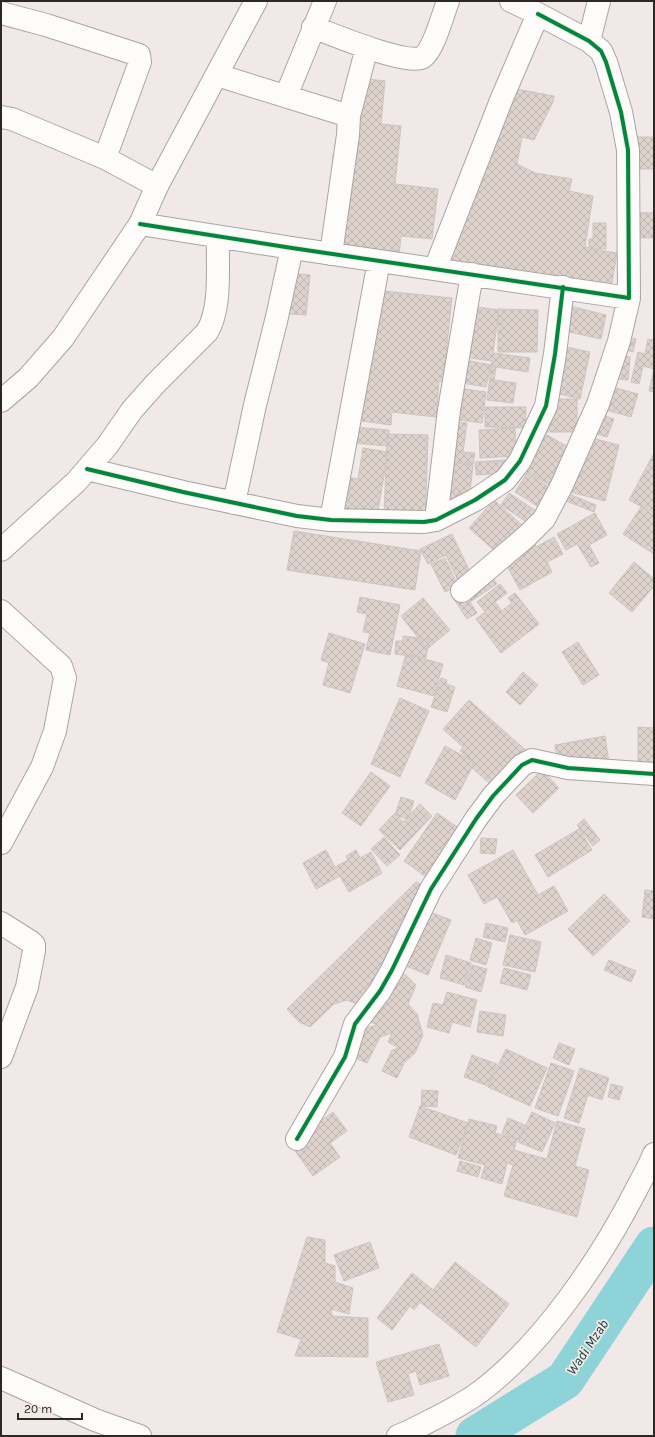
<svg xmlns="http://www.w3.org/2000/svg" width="655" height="1437" font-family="Karla,sans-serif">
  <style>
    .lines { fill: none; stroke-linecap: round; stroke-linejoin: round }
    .river { stroke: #8dd3d8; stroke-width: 39 }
    .building { fill: url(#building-cross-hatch); stroke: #cac5c3 }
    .minor-casing { stroke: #aaa5a3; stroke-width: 24 }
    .major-casing { stroke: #aaa5a3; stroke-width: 24 }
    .minor { stroke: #fdfcfb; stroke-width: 22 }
    .major { stroke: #fdfcfb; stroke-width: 22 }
    .cycleway-casing { stroke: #f4e8e3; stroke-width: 6 }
    .cycleway { stroke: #00873e; stroke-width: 4 }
    .labels { text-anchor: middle; stroke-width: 3.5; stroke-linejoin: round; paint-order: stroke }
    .water-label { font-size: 14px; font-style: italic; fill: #0b3d40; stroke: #f4e8e3 }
  </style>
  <defs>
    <pattern id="building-cross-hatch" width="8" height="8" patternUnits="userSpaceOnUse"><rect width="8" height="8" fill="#ded2cd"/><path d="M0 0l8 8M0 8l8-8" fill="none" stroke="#bfb4b0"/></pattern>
  </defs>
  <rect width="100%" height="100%" fill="#f0e9e7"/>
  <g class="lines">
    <path class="river" d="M475,1436L565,1380L654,1246"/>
  </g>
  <path class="building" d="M352,77L385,81L381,124L401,126L395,184L438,189L432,239L401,236L398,266L336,259L332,170L333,155L350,157Z
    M505,87L554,96L553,102L534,140L522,137L517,164L535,173L572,179L569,191L593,196L585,246L590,249L617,253L609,300L429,272Z
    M633,137H654V169H633Z
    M618,212L654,213V238L618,237Z
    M593,223H606V249H589V239H593Z
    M280,272L310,275L306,315L276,313Z
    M374,290L452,298L443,382L439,381L436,417L392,412L391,425L362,421Z
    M562,304L606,315L601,339L556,329Z
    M461,305L499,310L493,353L530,358L528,372L496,367L494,380L516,383L513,403L487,400L492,361L455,356Z
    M498,309L538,310L537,352H498Z
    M618,335L636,339L633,352L615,347Z
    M648,339L654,340V392L649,391L654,369L643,366L639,384L631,382L638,352L645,354Z
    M557,345L590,352L580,399L547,391Z
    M612,355L630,357L628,380L609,378Z
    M455,358L491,365L486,387L450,381Z
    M605,385L638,394L631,417L599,408Z
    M450,387L486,392L482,423L446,418Z
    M547,399H577V432H547Z
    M485,407H526L525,428L485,427Z
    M600,414L614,419L607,437L594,433Z
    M443,420L467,423L463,452L475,453L473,464L438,460Z
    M353,427L389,430L388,446L352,443Z
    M515,428L516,456L480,458L479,430Z
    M540,431L570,448L550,485L520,468Z
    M387,434L428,435L425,530L384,518Z
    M584,436L619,445L605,501L570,492Z
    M363,448L388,452L375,528L344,523L351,478L358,479Z
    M654,453V513L629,500Z
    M506,460V473L476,475L475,462Z
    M434,461L473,465L469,501L431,497Z
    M527,473L551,488L539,507L515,492Z
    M564,492L596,505L594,512L561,499Z
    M509,493L536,511L528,523L501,505Z
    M494,500L522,525L497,553L469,528Z
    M641,507L654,515V554L623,534Z
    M595,513L607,535L589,545L599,563L591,567L577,544L566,550L557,534Z
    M294,531L421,551L415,590L287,570Z
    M452,534L471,574L458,581L446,555L428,564L420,549Z
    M554,537L563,554L547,562L552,572L520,590L502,557L533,540L536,547Z
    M445,558L458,586L445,592L431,564Z
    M634,562L654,579V586L632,612L609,593Z
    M489,572L497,584L470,602L477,613L467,619L452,596Z
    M500,584L507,593L495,602L502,611L512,603L508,598L515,593L539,624L501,653L476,619L485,612L477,602Z
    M360,597L400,605L390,655L366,650L370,633L363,632L367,614L357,612Z
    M423,598L450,630L427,649L401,616Z
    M329,633L365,644L350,693L323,685L329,663L321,660Z
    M403,636L429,639L426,658L395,654L396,641H403Z
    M578,642L599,675L583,685L562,652Z
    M406,654L443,664L434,696L397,686Z
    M523,672L538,685L520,705L506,692Z
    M441,678L447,680L446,684L455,687L447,712L431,707Z
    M400,698L429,711L400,777L371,764Z
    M469,700L529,753L497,790L471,767L474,763L460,751L463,747L443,729Z
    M638,727L654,728V771H638Z
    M605,736L609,763L559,772L555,745Z
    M445,746L475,762L455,800L425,783Z
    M542,770L559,788L533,813L516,795Z
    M371,772L390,786L361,826L342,813Z
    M401,797L414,801L408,819L395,815Z
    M420,804L432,816L400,850L379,830L395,813L403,822Z
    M437,813L460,829L426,877L404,861Z
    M584,819L600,840L593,846L577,825Z
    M579,829L592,850L548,877L535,855Z
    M384,837L400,855L387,866L371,849Z
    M481,838L497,839L495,854L480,853Z
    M326,850L335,867L348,860L346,856L356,850L360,858L371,852L382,873L349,892L340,876L316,889L303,863Z
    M513,850L538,895L554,886L568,911L525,935L517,920L512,923L497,897L484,904L468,875Z
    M416,882L426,886L429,895L402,920L374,982L396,970L407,976L416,985L408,1004L417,1014L423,1035L415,1053L404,1063L397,1078L382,1071L392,1050L399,1048L388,1042L392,1033L380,1037L367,1063L344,1053L354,1032L377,1025L361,1017L357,1004L347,1000L334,1004L310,1027L299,1022L287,1009Z
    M645,890L654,891V919L642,917Z
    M604,894L630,921L593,956L568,929Z
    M427,911L451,920L428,975L406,966Z
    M486,923L508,928L505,942L483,937Z
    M510,935L541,942L535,972L503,965Z
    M476,938L492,943L486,965L470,960Z
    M446,955L471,963L464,985L440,978Z
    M609,960L636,971L631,982L604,970Z
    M472,965L487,969L481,992L465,987Z
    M504,968L531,975L527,990L500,983Z
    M447,992L477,1000L470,1027L452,1022L449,1033L427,1027L433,1003L443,1005Z
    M480,1011L506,1015L503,1036L477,1032Z
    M559,1043L575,1049L569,1065L553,1058Z
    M506,1049L547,1068L530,1106L488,1087Z
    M472,1055L497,1064L488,1086L464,1077Z
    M551,1063L574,1071L558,1116L535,1108Z
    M580,1068L609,1078L602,1100L588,1095L579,1123L564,1118Z
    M611,1084L623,1087L619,1100L608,1097Z
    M422,1090L438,1091L437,1107L421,1106Z
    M420,1106L468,1123L456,1155L409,1137Z
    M333,1112L347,1131L330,1143L340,1157L313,1176L290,1144Z
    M532,1112L555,1123L542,1152L518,1142Z
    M508,1118L525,1125L519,1140L502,1133Z
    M469,1119L497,1126L495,1133L517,1139L514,1150L547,1159L557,1121L585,1129L575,1166L589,1170L577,1217L504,1196L513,1165L507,1163L502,1184L481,1178L485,1165L458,1158Z
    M460,1161L481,1167L478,1177L457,1171Z
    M307,1237L325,1240V1263L335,1266V1282L353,1288L349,1314L331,1309L332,1316L368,1318V1357L295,1356L301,1339L277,1332Z
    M370,1242L379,1268L344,1281L334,1255Z
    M455,1262L509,1304L476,1347L420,1302L414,1310L410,1306L392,1330L377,1318L412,1273L433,1290Z
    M439,1344L449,1376L420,1385L416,1371L408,1374L414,1395L388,1402L376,1362Z"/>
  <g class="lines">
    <g class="minor-casing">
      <path id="minor" d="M1,13L46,25L139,55L140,62L105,158
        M313,27C331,34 410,67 423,57C434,49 443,14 448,1
        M589,41L599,1
        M217,75L349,116
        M286,96L325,1
        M1,117L12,119L105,158L157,186
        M140,224L292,248L629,298L628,150L621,112L606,62L601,51L589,41L538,14
        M331,254L348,135L349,116L367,47
        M435,269L502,98L538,14L511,1
        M87,469L183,492L297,516L331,520L424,522L436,520L475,500L505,480L520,461L546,406L555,354L563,287
        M234,503L255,405L277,317L292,248
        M331,520L379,261
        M436,520L449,410L472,274
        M1,550L76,482L107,446L132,410L156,383L207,332C222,307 217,266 218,237
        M462,591L527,536L544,519L561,487L598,404L619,341L629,298
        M1,611L61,666L65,678L55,731L42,767L1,843
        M1,923L31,942L34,945V951L27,987L1,1057
        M297,1139L345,1057L355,1024L380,991L392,970L431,889L476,819L493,796L522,765L532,760L568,768L654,774
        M1,1378L95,1420L140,1436
        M398,1436L410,1431C433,1419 460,1407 481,1391C543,1344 600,1260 635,1192C641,1180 649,1167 654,1154"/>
    </g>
    <g class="major-casing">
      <path id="major" d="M1,401L28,378L63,338L140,224L157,186L256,1"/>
    </g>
    <use href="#minor" class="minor"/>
    <use href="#major" class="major"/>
    <g class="cycleway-casing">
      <path id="cycleway" d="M140,224L292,248L629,298L628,150L621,112L606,62L601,51L589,41L538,14
        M87,469L183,492L297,516L331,520L424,522L436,520L475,500L505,480L520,461L546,406L555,354L563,287
        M297,1139L345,1057L355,1024L380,991L392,970L431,889L476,819L493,796L522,765L532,760L568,768L654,774"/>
    </g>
    <use href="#cycleway" class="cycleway"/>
  </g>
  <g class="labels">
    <g class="water-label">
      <text transform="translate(587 1347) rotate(-56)" y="5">Wadi Mzab</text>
    </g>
  </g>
  <rect width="655" height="1437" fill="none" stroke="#2c2826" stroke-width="4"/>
  <path d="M18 1413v6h64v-6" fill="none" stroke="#2c2826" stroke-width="2"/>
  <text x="24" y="1413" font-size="12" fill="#2c2826" stroke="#f4e8e3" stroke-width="3" paint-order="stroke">20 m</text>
</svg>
